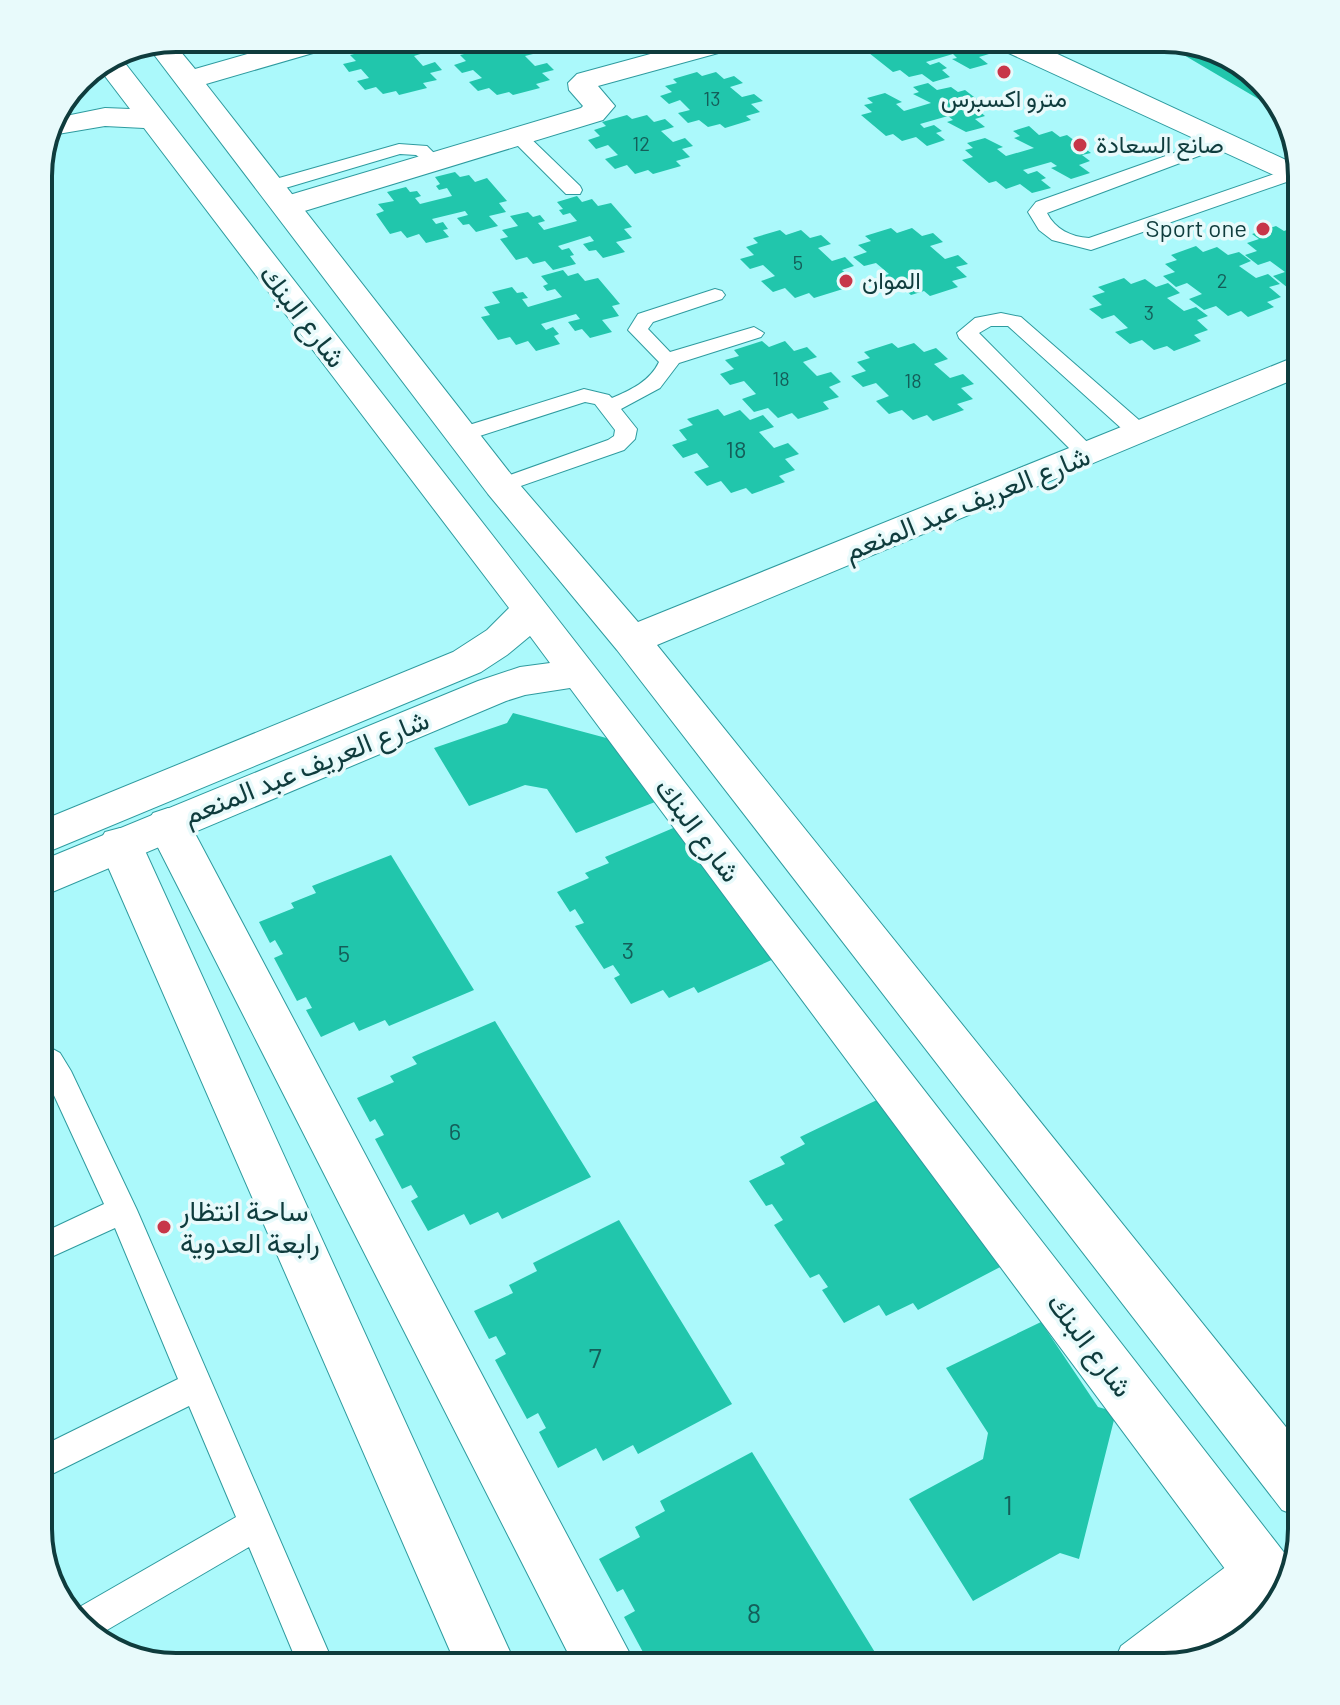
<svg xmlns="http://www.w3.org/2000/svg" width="1340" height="1705" font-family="Barlow,Vazirmatn,sans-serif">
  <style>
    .building { fill: #21c6ac }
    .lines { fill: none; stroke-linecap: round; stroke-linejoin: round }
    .service-casing { stroke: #2e9b9f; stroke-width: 2 }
    .minor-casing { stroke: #2e9b9f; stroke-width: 2 }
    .tertiary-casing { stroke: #2e9b9f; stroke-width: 2 }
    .service { fill: #fff; fill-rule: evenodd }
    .minor { fill: #fff; fill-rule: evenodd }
    .tertiary { fill: #fff; fill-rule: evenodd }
    .poi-dot { fill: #c73649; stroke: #e8fafb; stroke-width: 3 }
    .labels { text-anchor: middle; stroke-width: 7; stroke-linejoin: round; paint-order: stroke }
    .far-number-label { font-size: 20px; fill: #145e59 }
    .far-poi-label { font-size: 24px; fill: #0f3c3d; stroke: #e8fafb; text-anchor: start }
    .number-label { font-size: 24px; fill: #145e59 }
    .street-label { font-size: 28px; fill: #0f3c3d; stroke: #e8fafb }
    .poi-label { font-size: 28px; fill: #0f3c3d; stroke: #e8fafb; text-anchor: start }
    .near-number-label { font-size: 28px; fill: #145e59 }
    .rim { fill: none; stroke: #0f3c3d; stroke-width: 4 }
  </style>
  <rect width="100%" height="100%" fill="#abf9fb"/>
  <path class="building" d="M514,38H576L581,42L555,49L551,45L538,49L531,42L521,45Z
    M875,38H904L908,42L903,43L910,49L937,42L932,38H979L990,46L982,49L989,54L979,57L988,64L970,69L952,59L957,58L953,54L926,62L930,65L939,62L947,68L942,70L950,77L933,82L922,74L909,77L900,70L893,72L869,53L880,50L872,44L881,42Z
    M1155,38H1173L1233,56L1280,103L1272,107Z
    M384,41L388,45L402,42L408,48L420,45L427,52L414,56L423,66L435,62L442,70L430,73L437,80L423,83L427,88L399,95L396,91L383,94L376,87L365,90L357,81L369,78L361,69L349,72L343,64L356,61L350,55L362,52L358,48Z
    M494,42L498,46L512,42L519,49L529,46L537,53L525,56L535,66L547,63L554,70L542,73L550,80L536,84L540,88L513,95L509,92L497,95L489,88L478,91L469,82L482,78L473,70L462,73L454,65L466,61L460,55L472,52L469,48Z
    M697,72L702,76L716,72L724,79L734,76L743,83L730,87L742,97L754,94L763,101L751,104L760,112L746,116L751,120L725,128L720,124L708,127L699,120L688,123L678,113L690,110L680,100L669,104L660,96L672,92L665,86L677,83L673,79Z
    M928,83L937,90L951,87L958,92L965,90L987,107L978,110L985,116L975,119L985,127L966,132L947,122L953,120L948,116L920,124L924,128L934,125L942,131L936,133L945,140L927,146L916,137L902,141L893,134L886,136L861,115L872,112L864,105L873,103L867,98L885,93L902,102L896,104L904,111L931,103L913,94L919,92L913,87Z
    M627,115L632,119L647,115L654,122L665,119L674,127L661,131L673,142L685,138L693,146L682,149L690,157L676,161L681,166L653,174L648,170L635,174L627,165L615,169L605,159L618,155L608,145L596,149L588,140L600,136L594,130L606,126L602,122Z
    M1029,126L1039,135L1052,131L1060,137L1067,135L1091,153L1082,155L1090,161L1079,165L1090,173L1071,179L1051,168L1057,166L1051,162L1023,170L1028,174L1037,171L1046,178L1041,180L1051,188L1032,193L1020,184L1006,189L996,181L989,183L962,160L973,157L965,150L973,148L967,143L985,138L1003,147L997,149L1006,156L1034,148L1014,138L1020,136L1013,131Z
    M455,172L460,177L469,175L475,182L487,178L507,201L499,203L506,212L489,216L498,226L476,232L469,224L463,225L457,218L468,215L465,211L432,219L436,224L443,222L448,229L443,230L449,237L426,243L419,234L407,238L401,231L390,234L376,214L384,211L378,204L394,201L387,192L406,187L410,192L417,191L421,196L415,198L420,204L452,196L447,188L439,190L436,186L440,184L435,177Z
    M577,196L582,202L592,199L598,206L611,203L632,227L624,229L632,238L616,242L625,252L603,258L596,250L589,251L583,244L594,241L590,236L558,246L562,250L569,248L574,255L570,256L576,264L553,270L545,261L533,264L527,257L516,260L500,239L508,237L502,230L518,226L510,216L528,212L533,217L540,215L545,221L538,223L544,230L577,221L570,213L563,215L559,210L563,209L557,202Z
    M1276,226L1284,231L1297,226L1302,230V286L1299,284L1288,288L1273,276L1285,272L1270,261L1258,265L1245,255L1257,251L1247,243L1259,239L1252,234Z
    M891,228L897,233L912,228L922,236L933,233L943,242L930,246L945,259L958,255L968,264L956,267L967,277L952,281L958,287L930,296L924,291L911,295L901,286L889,290L876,278L889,274L876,263L864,266L853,257L867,252L858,245L871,241L865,236Z
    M780,230L786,235L801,230L810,238L821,235L831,244L818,248L832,261L845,257L854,266L842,270L852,279L837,283L843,289L814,298L809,293L795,298L785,288L773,292L761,281L775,276L763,265L750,269L740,259L754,255L746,247L758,243L753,238Z
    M1196,246L1203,252L1217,247L1228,255L1239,252L1251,261L1239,266L1256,278L1268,274L1280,284L1269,287L1281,297L1267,302L1274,307L1248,317L1241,311L1228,316L1216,306L1204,310L1189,299L1202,294L1187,283L1176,287L1163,276L1175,272L1165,264L1177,260L1171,255Z
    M563,270L568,276L578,273L585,281L598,278L620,304L612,306L619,316L602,320L612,332L590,338L582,329L575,331L568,322L580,319L576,314L541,324L546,330L553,327L559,334L554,336L560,344L536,351L528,341L516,345L510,337L498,340L481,317L490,315L484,307L500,303L492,292L512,287L517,293L523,292L528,298L522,299L528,307L562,297L555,289L547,291L543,286L548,284L541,276Z
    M1124,278L1131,284L1145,279L1156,287L1168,283L1180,293L1167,298L1184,311L1196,307L1208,316L1197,320L1208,330L1194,335L1201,341L1174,351L1167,346L1154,350L1142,340L1130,344L1115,332L1128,328L1114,315L1102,319L1089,309L1102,305L1092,296L1105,292L1098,287Z
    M762,341L769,347L785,341L794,351L807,347L817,357L803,362L817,376L831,372L841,382L829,387L839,397L823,402L829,409L798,419L792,413L778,418L768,408L754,412L742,399L756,394L744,381L730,385L720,374L734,369L725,360L739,356L734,350Z
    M892,343L898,348L914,343L924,352L936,348L948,359L934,364L950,378L963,374L974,384L961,388L973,399L957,404L964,410L933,421L927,415L913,420L902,410L889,414L876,401L889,396L876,383L863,387L851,376L866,371L857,362L870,358L864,352Z
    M718,409L724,416L740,410L750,420L763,415L774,427L759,432L774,448L788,443L799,454L785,459L795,470L779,476L785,482L752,494L746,488L731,493L721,481L707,486L694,472L709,467L697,453L683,458L672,445L687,440L679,430L693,425L687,419Z
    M513,713L625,743L655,802L576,833L547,789L525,785L469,806L434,748L507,723Z
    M678,826L776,958L698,993L694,987L669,998L663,990L631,1004L614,978L620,975L613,965L604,969L575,926L584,923L575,909L570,912L557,892L589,878L585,873L609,863L605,857Z
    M391,855L474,990L389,1026L385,1020L359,1031L354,1022L321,1037L306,1010L312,1008L306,997L297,1001L274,958L283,954L275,940L270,943L259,922L294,908L291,903L316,893L312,886Z
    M495,1021L591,1177L502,1219L498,1212L470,1225L464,1214L428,1231L411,1201L418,1197L411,1185L402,1189L375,1139L384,1135L375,1119L370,1122L357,1098L394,1082L390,1076L417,1064L412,1057Z
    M879,1099L1004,1265L918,1310L913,1303L886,1316L879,1305L844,1323L822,1290L828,1287L819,1274L810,1278L774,1225L783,1220L772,1204L766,1206L749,1181L785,1164L780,1157L805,1144L800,1137Z
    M619,1220L732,1404L638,1454L633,1445L603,1461L596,1448L558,1468L539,1432L546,1428L538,1413L527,1419L495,1360L506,1354L496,1336L489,1339L474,1311L513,1293L509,1285L537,1271L533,1263Z
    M1041,1322L1098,1407L1116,1412L1079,1559L1060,1553L973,1601L909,1499L983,1459L988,1433L946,1368Z
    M752,1452L884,1667H651L624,1617L635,1611L623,1589L617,1592L599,1559L640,1537L635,1527L665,1511L660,1501Z"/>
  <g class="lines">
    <g class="service-casing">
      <path id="service" d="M518,131L524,132L580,186L582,190L580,194H566L512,140L509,136L512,132Z
        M1222,136L1228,137L1231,141L1228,145L1047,213C1055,229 1071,237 1089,238L1286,170H1298L1301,174L1298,178L1091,250L1052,240L1039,230L1028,212L1036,202Z
        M399,144L427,146L443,162L434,167L416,155L400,154L272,192L263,186L265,182Z
        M715,289L722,291L725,295L722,299L653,322L648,329L670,352L754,327L764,333L761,337L679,363L660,388L621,409L637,429L635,439L624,450L501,493L493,491L490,486L493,481L608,440L614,436L615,430L595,404L585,402L461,442L450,435L453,430L584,389L609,395L612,398C631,390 650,381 659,362L628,330L638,314Z
        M1001,313L1021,317L1147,427L1150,432L1147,437H1131L1008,326H991L979,333L1099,454L1088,461L1080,459L959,338L957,333L975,318Z
        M38,1041L60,1053L71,1071L137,1210L335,1667H299L249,1547L95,1637L69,1613L236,1517L189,1406L38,1481V1448L178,1379L115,1228L38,1263V1235L104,1204L46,1078L38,1068Z"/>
    </g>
    <g class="minor-casing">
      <path id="minor" d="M709,38L722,40L726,46L722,52L598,86L615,106L603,120L298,213L287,215L276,213L271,206L276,199L581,108L583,106L569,90L568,83L577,74Z
        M168,808L183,813L190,824L637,1667H575L146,824L153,813Z
        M120,828L135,832L142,844L517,1667H457L98,844L105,832Z
        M1264,1544L1284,1553L1291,1569L1284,1593L1206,1654L1165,1667H1112L1121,1646L1244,1553Z"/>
    </g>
    <g class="tertiary-casing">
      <path id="tertiary" d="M303,38H348L344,44L206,84L514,478L638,622L1302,354V376L657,645L1302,1447V1518L1282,1510L617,650L488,494L149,48L171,40L195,69Z
        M985,38H1023L1299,166L1302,188L989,44Z
        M121,58L1293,1564L1284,1598L1263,1620L570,688L525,695L506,701L38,898V862L478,681L520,667L550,663L530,636L507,655L481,672L38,856V822L453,652L487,630L509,608L144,128L105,126L46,136L51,119L105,108L130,109L98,67Z"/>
    </g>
    <use href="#service" class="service"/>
    <use href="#minor" class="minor"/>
    <use href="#tertiary" class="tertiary"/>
  </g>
  <g class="poi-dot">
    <circle cx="1004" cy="72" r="8"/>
    <circle cx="1080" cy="145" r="8"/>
    <circle cx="1263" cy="229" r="8"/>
    <circle cx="846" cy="281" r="8"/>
    <circle cx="164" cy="1227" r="8"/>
  </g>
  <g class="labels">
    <g class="far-number-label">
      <text x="712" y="106">13</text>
      <text x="641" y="151">12</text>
      <text x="798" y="270">5</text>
      <text x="1222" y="288">2</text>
      <text x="1149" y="320">3</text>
      <text x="781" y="386">18</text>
      <text x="913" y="388">18</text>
    </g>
    <g class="far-poi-label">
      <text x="1004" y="107" text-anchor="middle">مترو اكسبرس</text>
      <text x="1096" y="153">صانع السعادة</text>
      <text x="1247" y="237" text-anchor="end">Sport one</text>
      <text x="862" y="289">الموان</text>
    </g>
    <g class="number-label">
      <text x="736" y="458">18</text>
      <text x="628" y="959">3</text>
      <text x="344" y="962">5</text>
      <text x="455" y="1140">6</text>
    </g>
    <g class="street-label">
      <text transform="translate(303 316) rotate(52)" y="10">شارع البنك</text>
      <text transform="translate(967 503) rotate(-22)" y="10">شارع العريف عبد المنعم</text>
      <text transform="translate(306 767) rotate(-22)" y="10">شارع العريف عبد المنعم</text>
      <text transform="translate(698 830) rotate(53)" y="10">شارع البنك</text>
      <text transform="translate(1090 1345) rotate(53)" y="10">شارع البنك</text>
    </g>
    <g class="poi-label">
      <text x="180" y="1221">ساحة انتظار<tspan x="180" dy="32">رابعة العدوية</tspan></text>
    </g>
    <g class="near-number-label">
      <text x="595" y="1368">7</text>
      <text x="1008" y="1515">1</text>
      <text x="754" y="1623">8</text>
    </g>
  </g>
  <path d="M0 0H1340V1705H0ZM176 52H1164A124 124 0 0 1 1288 176V1529A124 124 0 0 1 1164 1653H176A124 124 0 0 1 52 1529V176A124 124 0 0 1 176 52Z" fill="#e8fafb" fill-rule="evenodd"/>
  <path class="rim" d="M176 52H1164A124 124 0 0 1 1288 176V1529A124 124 0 0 1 1164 1653H176A124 124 0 0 1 52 1529V176A124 124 0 0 1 176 52Z"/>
</svg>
